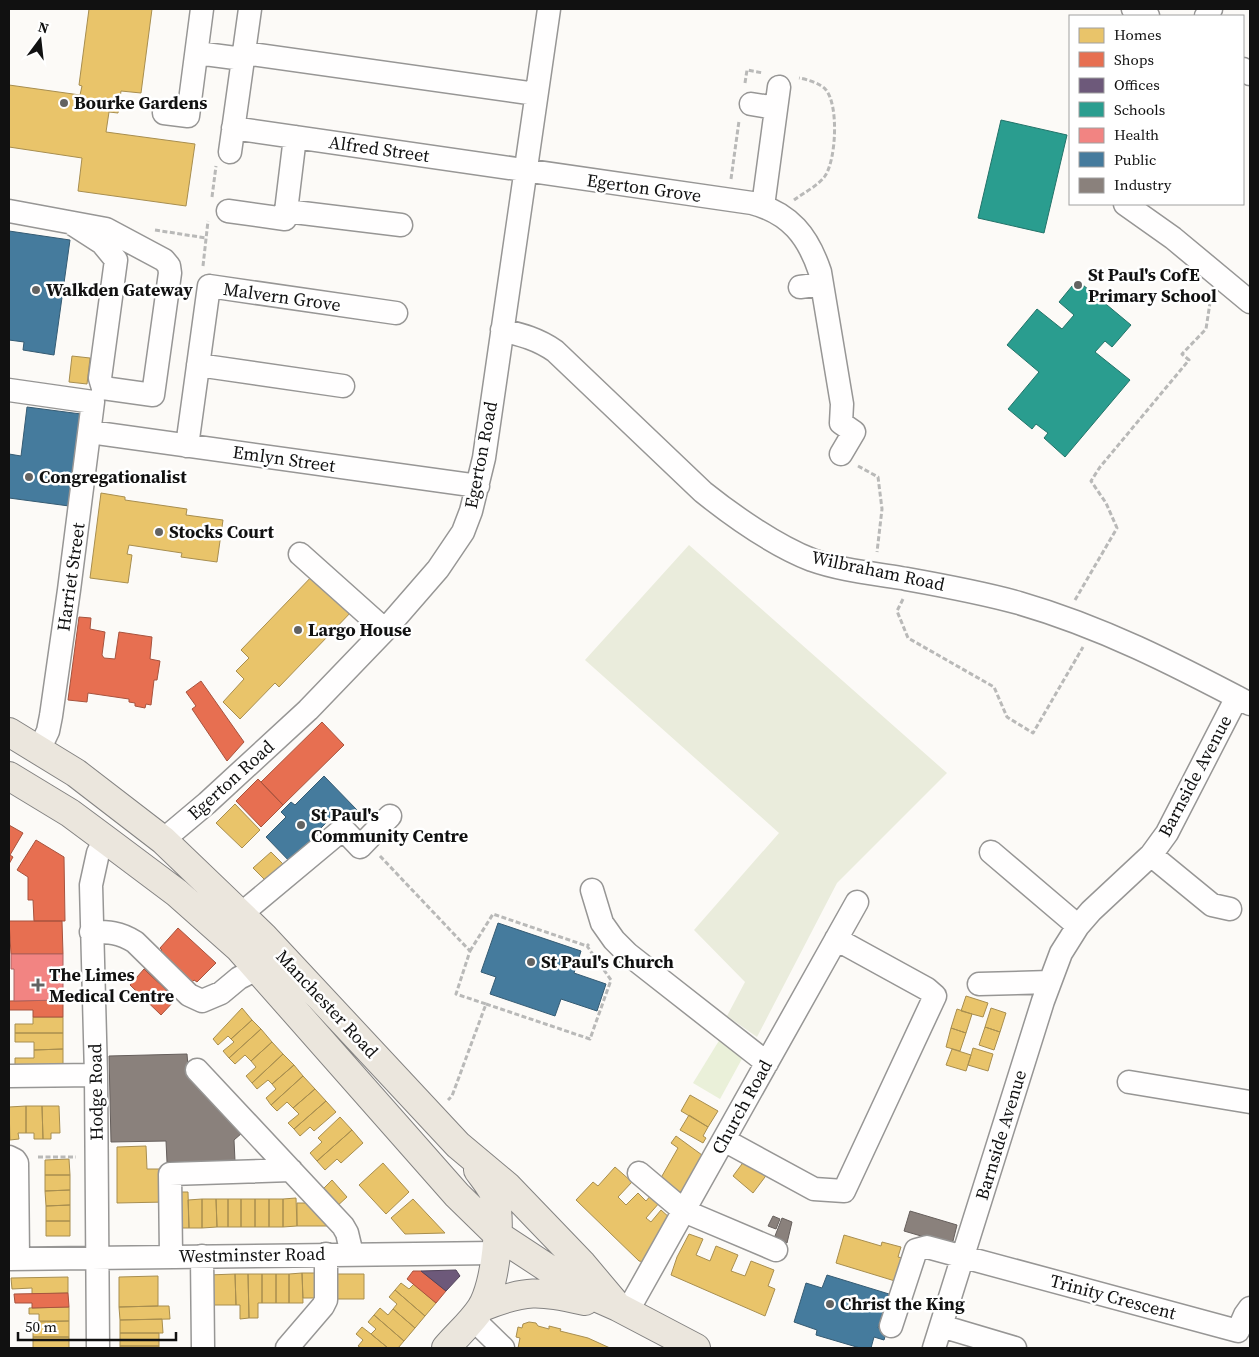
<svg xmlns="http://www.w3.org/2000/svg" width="1259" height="1357" font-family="'Source Serif 4',serif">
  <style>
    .green { fill: #eaf0d9 }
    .cemetery { fill: #eaecdc }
    .homes { fill: #e9c46a; stroke: #a88e4f }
    .shops { fill: #e76f51; stroke: #a7533e }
    .offices { fill: #6d597a; stroke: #51435a }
    .schools { fill: #2a9d8f; stroke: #227369 }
    .health { fill: #f28482; stroke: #ae6260 }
    .public { fill: #457b9d; stroke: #355b73 }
    .industry { fill: #8a817c; stroke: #665f5c }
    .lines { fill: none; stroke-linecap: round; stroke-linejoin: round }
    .minor-casing { stroke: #979695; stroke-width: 25 }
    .major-casing { stroke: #848382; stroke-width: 30 }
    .path { stroke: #b9b9b8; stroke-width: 3; stroke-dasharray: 5 2.5; stroke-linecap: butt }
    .minor { stroke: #fffefe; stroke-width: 22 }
    .major { stroke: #ebe6dd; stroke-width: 28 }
    .poi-dot { fill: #636362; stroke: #fff; stroke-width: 2 }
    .labels { text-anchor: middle; stroke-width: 5; stroke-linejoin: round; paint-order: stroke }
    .poi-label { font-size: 18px; font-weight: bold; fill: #111; stroke: #fff; text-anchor: start }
    .street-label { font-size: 18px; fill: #111; stroke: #fff }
  </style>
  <rect width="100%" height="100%" fill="#fcfaf7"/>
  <path class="green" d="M720,1039L743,1057L720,1099L693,1083Z"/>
  <path class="cemetery" d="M689,545L947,773L837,883L757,1037L727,1016L745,982L694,930L779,833L585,660Z"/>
  <path class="homes" d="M89,9H152L141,93L121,91L118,113L109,112L106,132L195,144L186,206L78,191L82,158L9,147V85L80,95L82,86L79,85Z
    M72,356L90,358L87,384L69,382Z
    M101,493L125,497V500L187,509L186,515L223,520L217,562L181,557L182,553L129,545L127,554L132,555L128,583L90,578Z
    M316,572L354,609L279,687L275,683L240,719L223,702L244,679L236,671L249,658L241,650Z
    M235,804L260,830L242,848L216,823Z
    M271,852L284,865L267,882L253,868Z
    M966,996L988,1003L983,1017L961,1011Z
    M242,1008L252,1020L231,1039L228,1036L218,1045L213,1039Z
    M991,1008L1006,1013L1000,1032L985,1027Z
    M957,1009L972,1014L966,1033L951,1028Z
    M33,1017H63V1033H15V1024H33Z
    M252,1020L261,1029L229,1058L223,1051L234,1042L231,1039Z
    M985,1027L1000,1032L994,1050L979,1045Z
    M951,1028L966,1033L960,1051L946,1047Z
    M261,1029L272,1042L251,1061L245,1055L235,1064L229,1058Z
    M15,1033H63V1049L34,1050V1042H15Z
    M272,1042L283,1054L252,1083L246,1076L256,1067L251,1061Z
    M973,1048L993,1054L988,1071L968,1065Z
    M63,1049V1067H15V1058H34V1050Z
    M952,1049L971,1055L966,1071L946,1065Z
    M283,1054L294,1065L272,1084L268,1080L257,1089L252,1083Z
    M294,1065L303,1076L271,1105L266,1098L276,1089L272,1084Z
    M303,1076L315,1089L293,1108L287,1102L277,1111L271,1105Z
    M315,1089L326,1101L294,1129L288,1123L299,1114L293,1108Z
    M690,1095L718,1111L708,1127L681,1111Z
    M326,1101L336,1112L314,1131L310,1127L300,1136L294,1129Z
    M26,1106V1133H18L19,1139L10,1140L9,1107Z
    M26,1106H42L43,1139H34V1133H26Z
    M42,1106H59L60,1133H51V1139H43Z
    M689,1115L708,1127L703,1136L706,1138L703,1143L680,1130Z
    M340,1117L352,1130L317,1161L310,1153L322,1142L318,1138Z
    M352,1130L363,1143L341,1163L337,1159L325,1170L317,1161Z
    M676,1136L702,1155L677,1200L658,1183L678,1148L671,1143Z
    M146,1146L147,1169H165L166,1202L117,1203V1147Z
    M748,1156L771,1169L753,1193L733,1176Z
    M69,1159L70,1175H45V1160Z
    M383,1163L409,1192L386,1214L359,1185Z
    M615,1167L632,1182L618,1197L626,1205L638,1193L646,1201L652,1194L660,1202L646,1218L651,1222L661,1210L670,1218L645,1262L639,1261L576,1200L593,1182L598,1186Z
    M45,1175H70V1190L45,1191Z
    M332,1180L347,1197L335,1208L320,1192Z
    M70,1190V1205L46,1206L45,1191Z
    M174,1192H188L189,1228H174Z
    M296,1198L297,1226L283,1227V1199Z
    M202,1199V1228H189L188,1200Z
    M202,1199H216L217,1227L202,1228Z
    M216,1199H228V1227H217Z
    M228,1199H241V1227H228Z
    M241,1199H255V1227H241Z
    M255,1199H269V1227H255Z
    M269,1199H283V1227H269Z
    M413,1199L445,1233L405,1234L391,1218Z
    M297,1203H310L328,1226H297Z
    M70,1205V1221H46V1206Z
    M46,1221H70V1236H46Z
    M689,1234L703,1239L696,1255L710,1261L716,1246L738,1255L731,1271L745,1276L751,1261L774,1270L768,1286L775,1289L765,1316L671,1275L677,1257Z
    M844,1235L881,1246L882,1242L901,1247L898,1257L902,1258L895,1281L836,1263Z
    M302,1273L303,1303H289V1274Z
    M302,1273H319V1298H303Z
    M235,1274L236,1305H208V1275Z
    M235,1274H248L249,1318L240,1319V1305H236Z
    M248,1274H262V1303H258V1318H249Z
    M262,1274H276V1303H262Z
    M276,1274H289V1303H276Z
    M335,1274H364V1299H335Z
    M158,1276V1306L119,1307V1277Z
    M68,1277V1293L32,1294V1288L12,1289L11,1278Z
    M401,1283L409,1289L414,1284L436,1303L425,1316L395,1290Z
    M395,1290L425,1316L415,1328L393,1309L397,1304L389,1297Z
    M158,1306H169L170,1319L120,1320L119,1307Z
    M69,1307V1321L39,1322V1314H29V1308Z
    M380,1308L388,1315L393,1309L415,1328L404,1341L374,1315Z
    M374,1315L404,1341L398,1348H388L371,1334L376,1329L368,1322Z
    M162,1319L163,1333H120V1320Z
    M33,1321H69V1337H33Z
    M529,1322L536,1323L538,1326L549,1329V1326L561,1329L560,1331L588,1338L610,1348H518L520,1338L516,1337L518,1327L522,1328L523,1324Z
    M362,1327L371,1334L388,1348H361L358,1346L363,1340L356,1334Z
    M120,1333H159V1346H120Z
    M33,1337H69V1348H33Z
    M120,1346H159V1348H120Z"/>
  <path class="shops" d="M79,617L91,618L90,629L105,632L102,655L104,658L115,659L119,632L152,637L150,659L160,661L157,680H154L151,705L146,704L145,708L135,706V703L129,702V699L88,693L87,702L68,700Z
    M201,681L244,742L227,761L192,709L196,706L186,692Z
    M322,722L344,745L283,805L261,782Z
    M258,779L283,805L261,827L236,801Z
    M9,825L23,833L10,855L13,857L9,864Z
    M36,840L64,857L65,921H34L33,900H28V877L17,870Z
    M9,921H62L63,954H11Z
    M178,928L216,963L197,982L194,980L176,999L144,969L162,950L160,948Z
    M144,969L176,999L161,1015L130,985Z
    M63,1000V1017H33V1010H9V1001Z
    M413,1271H421L446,1291L436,1303L407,1279Z
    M68,1293L69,1307L32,1308V1303H15L14,1294Z"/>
  <path class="offices" d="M456,1270L460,1276L446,1291L421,1271Z"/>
  <path class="schools" d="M1001,120L1067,135L1044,233L978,218Z
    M1077,280L1131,325L1112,347L1105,341L1095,352L1130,380L1065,457L1044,438L1048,433L1036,424L1032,429L1008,409L1039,372L1007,345L1037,309L1062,329L1074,315L1059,302Z"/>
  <path class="health" d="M11,954H63V1000L14,1001V969H11Z"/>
  <path class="public" d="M9,231L70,240L54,355L23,350L24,342L9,340Z
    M27,407L81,414L69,506L9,498V454L21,456Z
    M324,776L357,810L349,818L340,809L317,832L322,838L294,866L266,837L286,817L281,812L291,802L295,805Z
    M498,923L581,951L574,973L606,984L597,1011L561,999L555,1016L490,994L496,977L481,972Z
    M827,1275L889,1294L878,1328L887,1330L884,1340L874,1337L871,1348H860L816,1335L817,1330L794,1322L806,1283L822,1288Z"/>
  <path class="industry" d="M187,1054L188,1066L242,1133L234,1140L235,1161L167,1162L166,1141L111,1142L109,1056Z
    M910,1211L957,1225L952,1245L904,1231Z
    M773,1216L780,1219L776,1229L768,1226Z
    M782,1218L792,1222L787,1243L775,1236Z"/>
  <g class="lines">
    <g class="minor-casing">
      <path id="minor" d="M1133,9L1148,16
        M1206,16L1211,9
        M197,53L243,59
        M244,53L536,94
        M1243,69L1250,74
        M751,104L776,108
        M164,113L188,116L202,9
        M233,128L752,203C790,213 808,236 820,272L842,404L841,423L854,432L841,454
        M230,152L250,9
        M1125,204L1173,238L1250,302
        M763,206L779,87
        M9,211L106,229L164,260L169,266L170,273L153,395L103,388L100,378L116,260L102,243L71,223
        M228,211L285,219L286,211L401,225
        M286,211L295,137
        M800,287L822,284
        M502,330C522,335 538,339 555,351L703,492C733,516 776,546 812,560C840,570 871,573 901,578C940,585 980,592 1019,603C1102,627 1174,664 1250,704
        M198,365L343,386
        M9,390L93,402
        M90,432L478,486
        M187,446L209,286L396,313
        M300,554L385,630
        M39,750L48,731L51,716L69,590L93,402
        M163,840L207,803L308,710L385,630L438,569L463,532L471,511L484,458L549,9
        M991,852L1078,926
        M1151,855L1212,905L1230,909
        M592,890L602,923L614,940L628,954L767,1063
        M241,914L343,829L360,847L390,816
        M91,932C109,932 119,932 135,942L189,995L202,1001L221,993L239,978L257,969
        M979,984L1050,982
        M197,1070L343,1226L347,1233L352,1254
        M9,1076L96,1075
        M1129,1082L1250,1102
        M724,1140L814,1189L844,1191L935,996L927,989L836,939
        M9,1157L15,1160L17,1163L18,1258
        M639,1173L684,1211L776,1250
        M171,1256L170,1174L291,1170
        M202,1256L203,1348
        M9,1259L496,1253
        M627,1312L857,902
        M472,1318L503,1348
        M891,1326L916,1250L927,1247L1238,1331L1245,1315L1250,1308
        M941,1326L1015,1348
        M98,1348L96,1075L91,885L98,853L105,839
        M287,1348L323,1306L326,1300V1254
        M934,1348L1043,1001L1061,953L1078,926L1091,911L1151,855L1167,833L1237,697"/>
    </g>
    <g class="major-casing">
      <path id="major" d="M9,732L76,773L163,840L263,936L458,1145L507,1186L582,1264L614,1302
        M9,776L70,813L105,839L177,893L239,948L457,1195L499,1236L584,1292L618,1307L696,1348
        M482,1307C527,1289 538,1291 585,1301
        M446,1348C457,1335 472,1322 481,1308C496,1285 503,1217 493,1192C489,1184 483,1177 478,1170"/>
    </g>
    <path class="path" d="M745,83L747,70L763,73
      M731,179L739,121
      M212,197L216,166
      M794,200C803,193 818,186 825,176C836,160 839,106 826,90C822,84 806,79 799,78
      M155,230L206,238
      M203,266L208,221
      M858,466L878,477L882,509L877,552
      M903,599L897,611L908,638L994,687L1007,717L1033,733L1083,647
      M1075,600L1117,528L1106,503L1091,481L1100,467L1189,360L1182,354L1206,329L1211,296
      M380,856L470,951L456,994L486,1004L452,1096L448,1100
      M470,951L493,914L587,946L589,944
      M486,1004L590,1039L611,980L587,946
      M38,1157H76"/>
    <use href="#minor" class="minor"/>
    <use href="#major" class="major"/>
  </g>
  <g class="poi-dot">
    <circle cx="64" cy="103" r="5"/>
    <circle cx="1078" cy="285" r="5"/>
    <circle cx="36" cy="290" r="5"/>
    <circle cx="29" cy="477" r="5"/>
    <circle cx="159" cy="532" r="5"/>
    <circle cx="298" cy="630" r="5"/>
    <circle cx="301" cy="825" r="5"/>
    <circle cx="531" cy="962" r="5"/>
    <path d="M35.5 977.5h5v5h5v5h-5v5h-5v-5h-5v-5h5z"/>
    <circle cx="830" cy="1304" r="5"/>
  </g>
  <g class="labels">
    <g class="poi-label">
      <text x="74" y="109">Bourke Gardens</text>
      <text x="1088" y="281">St Paul's CofE<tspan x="1088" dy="21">Primary School</tspan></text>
      <text x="46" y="296">Walkden Gateway</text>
      <text x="39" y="483">Congregationalist</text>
      <text x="169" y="538">Stocks Court</text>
      <text x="308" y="636">Largo House</text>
      <text x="311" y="821">St Paul's<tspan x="311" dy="21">Community Centre</tspan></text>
      <text x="541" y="968">St Paul's Church</text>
      <text x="49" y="981">The Limes<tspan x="49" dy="21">Medical Centre</tspan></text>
      <text x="840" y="1310">Christ the King</text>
    </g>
    <g class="street-label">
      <text transform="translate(379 149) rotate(8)" y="6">Alfred Street</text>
      <text transform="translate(644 188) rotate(8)" y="6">Egerton Grove</text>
      <text transform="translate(282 297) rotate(8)" y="6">Malvern Grove</text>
      <text transform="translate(481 455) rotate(-79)" y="6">Egerton Road</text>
      <text transform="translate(284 459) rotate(8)" y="6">Emlyn Street</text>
      <text transform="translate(878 571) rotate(12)" y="6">Wilbraham Road</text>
      <text transform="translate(71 577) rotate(-82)" y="6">Harriet Street</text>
      <text transform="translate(1195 776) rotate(-62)" y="6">Barnside Avenue</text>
      <text transform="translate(231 780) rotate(-42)" y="6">Egerton Road</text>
      <text transform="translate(327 1004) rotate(47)" y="6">Manchester Road</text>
      <text transform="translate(96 1092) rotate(-91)" y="6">Hodge Road</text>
      <text transform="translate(742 1107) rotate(-61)" y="6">Church Road</text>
      <text transform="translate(1001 1135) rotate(-73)" y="6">Barnside Avenue</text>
      <text transform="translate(252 1255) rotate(-1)" y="6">Westminster Road</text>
      <text transform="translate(1113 1297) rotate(15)" y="6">Trinity Crescent</text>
    </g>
  </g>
  <rect width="1259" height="1357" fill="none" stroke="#111111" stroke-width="20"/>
  <rect x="1069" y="15" width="175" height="190" fill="#ffffff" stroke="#a0a0a0"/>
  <rect x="1079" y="28" width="25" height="15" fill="#e9c46a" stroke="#a0a0a0"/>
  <text x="1114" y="40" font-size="15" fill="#111111">Homes</text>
  <rect x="1079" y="52" width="25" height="15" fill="#e76f51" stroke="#a0a0a0"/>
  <text x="1114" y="65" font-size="15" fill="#111111">Shops</text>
  <rect x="1079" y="78" width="25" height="15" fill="#6d597a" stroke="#a0a0a0"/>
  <text x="1114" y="90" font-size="15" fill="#111111">Offices</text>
  <rect x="1079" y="102" width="25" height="15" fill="#2a9d8f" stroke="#a0a0a0"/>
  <text x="1114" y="115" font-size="15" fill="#111111">Schools</text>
  <rect x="1079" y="128" width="25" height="15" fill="#f28482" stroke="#a0a0a0"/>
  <text x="1114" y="140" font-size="15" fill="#111111">Health</text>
  <rect x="1079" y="152" width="25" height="15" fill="#457b9d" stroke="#a0a0a0"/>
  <text x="1114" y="165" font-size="15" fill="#111111">Public</text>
  <rect x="1079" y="178" width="25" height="15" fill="#8a817c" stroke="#a0a0a0"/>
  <text x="1114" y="190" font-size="15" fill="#111111">Industry</text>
  <g transform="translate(40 40) rotate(15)" stroke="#ffffff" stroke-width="4" paint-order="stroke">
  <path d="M0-4L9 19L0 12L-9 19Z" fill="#111111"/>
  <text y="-8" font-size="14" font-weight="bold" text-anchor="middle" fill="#111111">N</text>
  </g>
  <path d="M18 1332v8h158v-8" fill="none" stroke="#111111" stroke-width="2.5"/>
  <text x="25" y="1332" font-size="15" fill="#111111" stroke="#ffffff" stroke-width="4" paint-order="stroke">50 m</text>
</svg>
